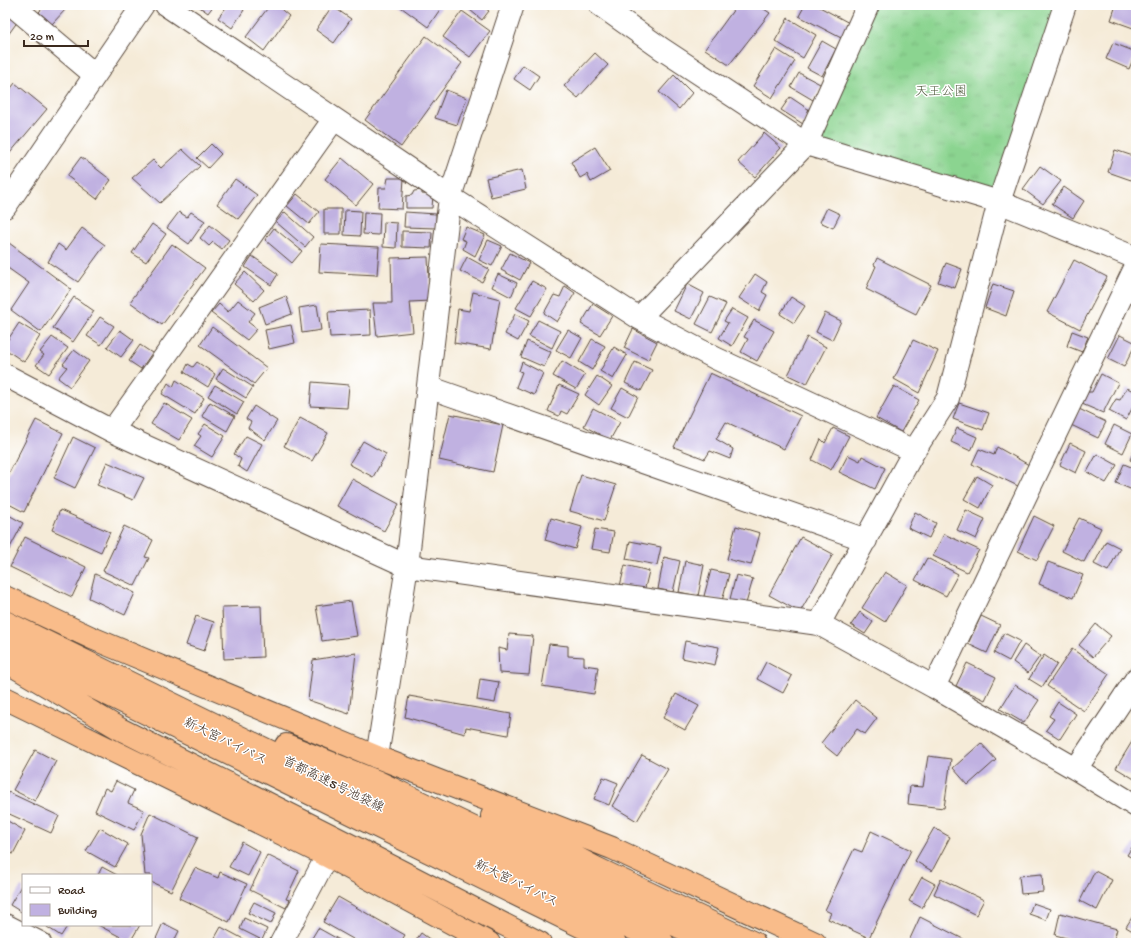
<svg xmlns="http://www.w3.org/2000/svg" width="1141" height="948" font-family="'Gochi Hand','Klee One',sans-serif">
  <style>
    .grass { fill: url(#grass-tufts); stroke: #637f57 }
    .building { fill: #c0b1e1 }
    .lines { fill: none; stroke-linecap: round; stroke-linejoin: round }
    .minor-casing { stroke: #57473a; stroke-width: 24 }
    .highway-casing { stroke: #57473a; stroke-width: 24 }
    .minor { stroke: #fff; stroke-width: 22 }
    .highway { stroke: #f9bc8a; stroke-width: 22 }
    .labels { text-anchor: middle; stroke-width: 3; stroke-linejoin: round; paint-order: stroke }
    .park-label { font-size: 13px; fill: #535d40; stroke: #fff }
    .street-label { font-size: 13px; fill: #3b2a1e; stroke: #fff }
  </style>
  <defs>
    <pattern id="grass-tufts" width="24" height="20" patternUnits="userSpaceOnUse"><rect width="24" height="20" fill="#8bd490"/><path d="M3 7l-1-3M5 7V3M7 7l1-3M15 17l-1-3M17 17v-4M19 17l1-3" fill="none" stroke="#79b67c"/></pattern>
  </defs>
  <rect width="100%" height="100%" fill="#fff"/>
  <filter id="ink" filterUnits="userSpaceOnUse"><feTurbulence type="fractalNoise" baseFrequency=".025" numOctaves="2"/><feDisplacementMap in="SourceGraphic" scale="8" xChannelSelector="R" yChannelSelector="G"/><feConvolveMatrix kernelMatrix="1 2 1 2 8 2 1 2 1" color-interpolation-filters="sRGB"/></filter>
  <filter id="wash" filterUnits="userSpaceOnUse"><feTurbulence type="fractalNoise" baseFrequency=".012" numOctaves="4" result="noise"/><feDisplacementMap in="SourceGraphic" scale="16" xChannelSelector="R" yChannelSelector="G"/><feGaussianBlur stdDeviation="0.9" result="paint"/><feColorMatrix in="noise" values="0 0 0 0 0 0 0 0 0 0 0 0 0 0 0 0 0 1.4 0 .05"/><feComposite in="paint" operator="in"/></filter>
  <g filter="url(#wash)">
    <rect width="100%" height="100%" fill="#f5ebd8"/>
    <path class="grass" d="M874,5H1060L996,196L813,141Z"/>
    <g id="blocks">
      <path class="building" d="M45,5H61L66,9L52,24L39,12Z
        M197,5H214L208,13Z
        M228,5H237L244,10L232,28L218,18Z
        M270,5H276L289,16L264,51L246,37Z
        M398,5H436L441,8L428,27Z
        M464,5H481L489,11L482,20Z
        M737,5H758L770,13L729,65L705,49Z
        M805,5H816L851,24L843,39L799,16Z
        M1116,5H1136V29L1111,20Z
        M332,6L351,19L334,43L316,30Z
        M5,11L18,21L5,39Z
        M462,11L490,31L470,57L443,37Z
        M788,18L816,35L803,58L775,41Z
        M426,36L462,63L401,147L365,120Z
        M822,41L836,49L822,76L807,68Z
        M1113,43L1136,52L1129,69L1106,59Z
        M776,49L795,61L772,98L753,86Z
        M595,53L608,65L578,98L564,86Z
        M523,65L539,76L530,90L514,79Z
        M799,73L822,85L813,100L791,87Z
        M674,75L692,93L679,109L659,92Z
        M15,83L47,109L5,159V96Z
        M446,90L467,98L457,125L435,118Z
        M790,97L811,111L803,124L781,110Z
        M764,133L781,148L755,177L738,162Z
        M211,144L221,154L208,168L197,158Z
        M595,147L610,171L591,182L587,174L580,178L571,162Z
        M182,149L200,166L160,203L132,178L153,160L161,168Z
        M1115,150L1136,157V164L1131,180L1108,172Z
        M81,157L111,180L97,199L67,176Z
        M342,158L373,184L356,205L325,179Z
        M1040,166L1061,181L1043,204L1023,189Z
        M522,170L526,189L491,197L486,178Z
        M388,178H404L402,209L378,208L379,188H386Z
        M235,179L257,195L238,219L217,204Z
        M1064,187L1084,201L1073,218L1052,204Z
        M422,190V194L433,195L432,208H406V196L412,195L414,191Z
        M297,194L319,212L309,224L287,206Z
        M827,208L840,214L833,228L820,222Z
        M324,209H341V234H324Z
        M345,210L361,211L360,236L344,235Z
        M179,212L187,217L191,212L205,221L189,244L167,228Z
        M285,212L313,237L305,247L276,222Z
        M364,212L380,213L379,235L363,234Z
        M405,212L436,214V228L404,227Z
        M384,222L397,223L396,248L383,247Z
        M152,224L166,234L146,262L132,253Z
        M210,225L229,240L222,249L213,242L209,246L200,238Z
        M466,227L485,235L475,256L463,249L466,241L461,239Z
        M82,228L105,245L78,282L48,262L58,244L66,250Z
        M274,228L302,251L292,263L265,240Z
        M402,231L432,232L431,248L402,247Z
        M5,240L71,289L41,332L11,310L29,283L5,266Z
        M488,240L502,246L492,266L479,260Z
        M172,244L205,268L162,325L130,302Z
        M321,244L379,247L377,275L319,272Z
        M510,253L529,263L520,280L501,270Z
        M252,256L278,274L271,285L245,267Z
        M428,257L430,301L410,302L413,332L377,336L373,303H392L391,258Z
        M467,257L489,269L482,282L460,271Z
        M877,258L931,285L916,314L866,289L876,266L874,265Z
        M1074,260L1107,277L1080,329L1047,312Z
        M946,263L962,269L955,288L938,282Z
        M245,272L264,290L254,301L234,284Z
        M498,274L517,283L511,297L492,287Z
        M755,274L767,282L762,292L767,295L759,311L739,298Z
        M532,281L547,289L531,316L516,308Z
        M687,284L704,293L691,319L674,311Z
        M993,284L1014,291L1006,316L985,308Z
        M565,286L575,293L557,322L544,313L554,295L560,297Z
        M473,292L500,299L491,349L454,343L458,309L469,311Z
        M286,296L292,314L265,324L259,307Z
        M74,297L94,311L73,342L53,328Z
        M710,297L726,304L712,332L696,324Z
        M791,297L805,306L794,323L780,314Z
        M238,300L255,313L248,322L257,329L247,340L211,313L219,304L228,312Z
        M593,304L612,316L600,335L581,324Z
        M317,305L321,330L302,333L299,308Z
        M732,309L748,318L732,346L719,338L728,323L724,321Z
        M370,310L371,335L330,337L328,312Z
        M825,313L841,321L832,340L816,332Z
        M515,314L529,321L518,341L505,334Z
        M100,317L114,326L101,345L87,336Z
        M538,320L560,331L552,348L529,336Z
        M754,320L774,331L757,361L741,352L748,339L744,337Z
        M19,323L40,336L24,362L5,349V344Z
        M291,325L295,343L269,349L265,330Z
        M212,327L267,368L254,384L200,345Z
        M633,329L657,342L648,360L624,348Z
        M120,330L134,340L121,357L107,347Z
        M568,330L582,338L571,358L556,350Z
        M1072,331L1088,337L1082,352L1067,346Z
        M1120,335L1136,343L1124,367L1108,359Z
        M52,337L68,348L49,374L36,365L44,355L40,352Z
        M807,337L826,347L807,384L788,375Z
        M592,339L605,346L592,370L579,362Z
        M913,340L938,351L919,393L894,379Z
        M527,341L551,352L544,367L521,357Z
        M140,345L152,353L141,369L129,361Z
        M614,347L627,355L613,379L600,371Z
        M74,350L89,361L70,387L58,378L67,367L63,364Z
        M562,361L585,375L576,389L553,376Z
        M197,362L215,374L208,387L184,372L188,364L193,367Z
        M522,362L543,373L534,395L516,387L522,372L519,371Z
        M635,362L652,370L641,391L625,383Z
        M223,368L253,387L246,398L216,379Z
        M710,373L801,416L784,449L726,422L716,439L733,449L730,459L710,451L705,459L674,447Z
        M1101,374L1118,383L1103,413L1082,404L1088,392H1092Z
        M597,376L612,386L599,405L585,395Z
        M176,380L204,398L195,414L162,394L168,383L173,387Z
        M312,382L349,385L347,408L310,406Z
        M215,385L244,402L237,414L208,396Z
        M559,385L579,394L567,414L561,411L559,416L548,411Z
        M894,386L919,400L901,432L876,418Z
        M622,388L638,397L628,417L611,408Z
        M1127,388L1136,392V401L1126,420L1109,411L1116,399L1120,400Z
        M210,402L235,416L227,431L202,416Z
        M164,403L192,420L179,440L151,424Z
        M959,403L989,413L983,430L953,419Z
        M254,406L277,421L265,440L248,428L251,422L246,419Z
        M593,408L620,422L610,440L584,426Z
        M1079,409L1106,422L1098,438L1071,425Z
        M450,414L503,425L493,472L439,460Z
        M300,418L328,433L312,461L284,446Z
        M36,420L63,433L24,512L5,502V481Z
        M205,424L225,436L212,457L194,446L201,436L198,434Z
        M1114,425L1132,434L1123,453L1105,444Z
        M833,428L849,436L831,470L812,460L821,439L825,443Z
        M957,428L977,437L971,451L951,442Z
        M246,436L262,444L247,472L238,466L241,459L234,454Z
        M73,437L95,448L75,488L54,478Z
        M363,441L386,454L373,477L349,464Z
        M1070,443L1086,451L1076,473L1060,465Z
        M1136,446V462L1130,460Z
        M997,447L1029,465L1018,486L972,464L979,449L994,455Z
        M1097,454L1117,465L1106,483L1087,472Z
        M848,455L860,461L862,456L885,468L875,489L839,472Z
        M107,462L144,478L133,500L97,485Z
        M1124,464L1136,469V487L1135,491L1116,483Z
        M581,475L616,485L604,521L570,511Z
        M977,476L992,485L980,508L964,499Z
        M352,479L399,504L384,531L337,506Z
        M60,510L110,532L101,552L52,530Z
        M966,510L985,519L976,539L957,530Z
        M915,512L936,523L929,538L908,528Z
        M5,513L23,523L5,557Z
        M1034,516L1054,526L1037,560L1018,551Z
        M551,518L582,527L575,549L545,540Z
        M1079,518L1101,528L1084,562L1062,551Z
        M124,526L153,540L145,557L149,558L135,586L103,571Z
        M736,526L760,533L751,565L727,559Z
        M595,529L614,532L610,552L591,549Z
        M944,534L979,550L967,572L933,556Z
        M25,537L86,567L72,597L10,567Z
        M801,537L833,554L800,612L769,595Z
        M630,541L661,547L657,565L626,559Z
        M1106,541L1120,548L1108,571L1094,564Z
        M664,557L680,561L673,592L658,589Z
        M927,558L958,574L946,596L915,580Z
        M685,561L704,565L698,596L679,592Z
        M1048,562L1083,575L1073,598L1039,584Z
        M625,565L649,571L644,592L620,586Z
        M711,570L729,574L722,601L704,596Z
        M885,572L907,585L885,622L862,608Z
        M95,574L135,593L125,615L89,598Z
        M736,575L753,579L745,607L729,603Z
        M351,601L357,636L322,641L316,606Z
        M261,606L263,657L224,659L222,607Z
        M860,612L873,622L865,634L851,625Z
        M196,616L214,622L204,651L186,645Z
        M981,616L1000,625L987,653L968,644Z
        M1096,624L1111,636L1093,657L1079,645Z
        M1004,633L1020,641L1009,661L994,653Z
        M509,634L533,636L529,675L499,673L498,648L507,650Z
        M685,641L719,647L715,665L682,658Z
        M549,644L568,646V656L584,657V665L598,667L594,694L542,686Z
        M1024,645L1040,656L1028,673L1013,662Z
        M1072,649L1109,674L1084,711L1047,686Z
        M356,653L349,714L308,700L313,660Z
        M1044,655L1057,664L1042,687L1029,679Z
        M766,662L792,676L783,693L757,679Z
        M967,663L996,677L985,700L956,686Z
        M480,679L499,682L495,703L477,700Z
        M1015,685L1039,700L1024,723L1000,709Z
        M676,694L699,706L685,730L663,718Z
        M409,696L511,714L508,735L466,727L465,734L405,717Z
        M855,700L877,718L865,734L857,729L837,756L821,743Z
        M1058,702L1076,714L1060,739L1046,730L1054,719L1049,716Z
        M1136,735V780L1116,768Z
        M981,743L996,760L968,785L953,768Z
        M35,750L56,761L35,801L13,790Z
        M642,755L668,769L637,821L612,806Z
        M928,756L951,759L944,808L908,804L910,786L923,787Z
        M603,777L618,783L609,805L594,799Z
        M116,781L134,790L128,803L144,810L134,830L95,811L105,788L111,791Z
        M8,792L59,816L51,833L5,812V799Z
        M150,813L198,837L171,891L151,882V875H145L141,834Z
        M6,820L25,831L13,854L5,850Z
        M100,828L128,844L115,867L86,851Z
        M934,828L950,837L932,871L915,861Z
        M871,831L911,850L869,938L828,919L831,913L825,910L854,849L862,852Z
        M1136,841V860L1127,855Z
        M242,842L260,852L248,876L229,867Z
        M267,855L299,871L286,899L290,900L286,908L250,890Z
        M102,867L117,875H98Z
        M195,868L218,878L220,872L247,884L229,922L179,898Z
        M1095,871L1112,880L1097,910L1080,901Z
        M1042,874L1043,892L1021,894L1019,876Z
        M922,877L935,884L922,908L909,901Z
        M941,879L984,900L976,915L934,894Z
        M21,886L23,887V913L10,905Z
        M338,897L405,935L400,943H360L323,922Z
        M254,902L276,913L271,924L248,913Z
        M1033,903L1050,909L1046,920L1029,914Z
        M1136,911V933L1126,927Z
        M1060,913L1117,929L1113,943H1086L1055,935Z
        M920,917L971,943H908Z
        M244,918L267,929L262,940L240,929Z
        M163,923L179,931L173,943H154Z
        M49,925H68L61,936L47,927Z
        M98,925H140L130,942Z
        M221,927L251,943H212Z
        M318,928L345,943H309Z
        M421,933L435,943H414Z"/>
    </g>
  </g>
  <g filter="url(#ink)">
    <use href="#blocks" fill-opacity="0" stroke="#57473a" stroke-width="1"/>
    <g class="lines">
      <g class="minor-casing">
        <path id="minor" d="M12,5L95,75
          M166,5L450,197L639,318L715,358L914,451
          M600,5L662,49L806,144L999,202L1136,258
          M5,207L143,5
          M639,318L806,144L868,5
          M5,375L112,431L407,566L819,624L934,687L1076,769L1136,806
          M428,387L866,540
          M112,431L334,119
          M819,624L914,451L948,398L999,202L1065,5
          M934,687L1136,266
          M377,757L407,566L450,197L513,5
          M1076,769L1136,679
          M5,925L40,943
          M281,943L327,856"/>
      </g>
      <g class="highway-casing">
        <path id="highway" d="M5,597L92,638L377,757L612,848L815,943
          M5,622L469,849L663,943
          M5,644L615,943
          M5,661L120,729L352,846L540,943
          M5,698L327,856L489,943
          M286,745L376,781L713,943
          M492,816L560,849L596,868L754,943"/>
      </g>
      <use href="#minor" class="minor"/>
      <use href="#highway" class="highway"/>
    </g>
  </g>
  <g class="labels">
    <g class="park-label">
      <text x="941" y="95">天王公園</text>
    </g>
    <g class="street-label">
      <text transform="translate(226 740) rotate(26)" y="5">新大宮バイパス</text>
      <text transform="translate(334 783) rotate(26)" y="5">首都高速5号池袋線</text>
      <text transform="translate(517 882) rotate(26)" y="5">新大宮バイパス</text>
    </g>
  </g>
  <rect width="1141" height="948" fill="none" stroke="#fff" stroke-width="20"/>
  <rect x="22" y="874" width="130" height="52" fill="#ffffff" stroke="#b1aaa5"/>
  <rect x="30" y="887" width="20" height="6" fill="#ffffff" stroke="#b1aaa5"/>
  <text x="58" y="894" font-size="12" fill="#3b2a1e">Road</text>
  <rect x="30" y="904" width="20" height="12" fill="#c0b1e1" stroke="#b1aaa5"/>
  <text x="58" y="914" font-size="12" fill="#3b2a1e">Building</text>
  <path d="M24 40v6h64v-6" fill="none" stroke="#3b2a1e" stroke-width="2"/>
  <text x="30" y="40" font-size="12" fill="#3b2a1e" stroke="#ffffff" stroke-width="3" paint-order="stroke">20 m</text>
</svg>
